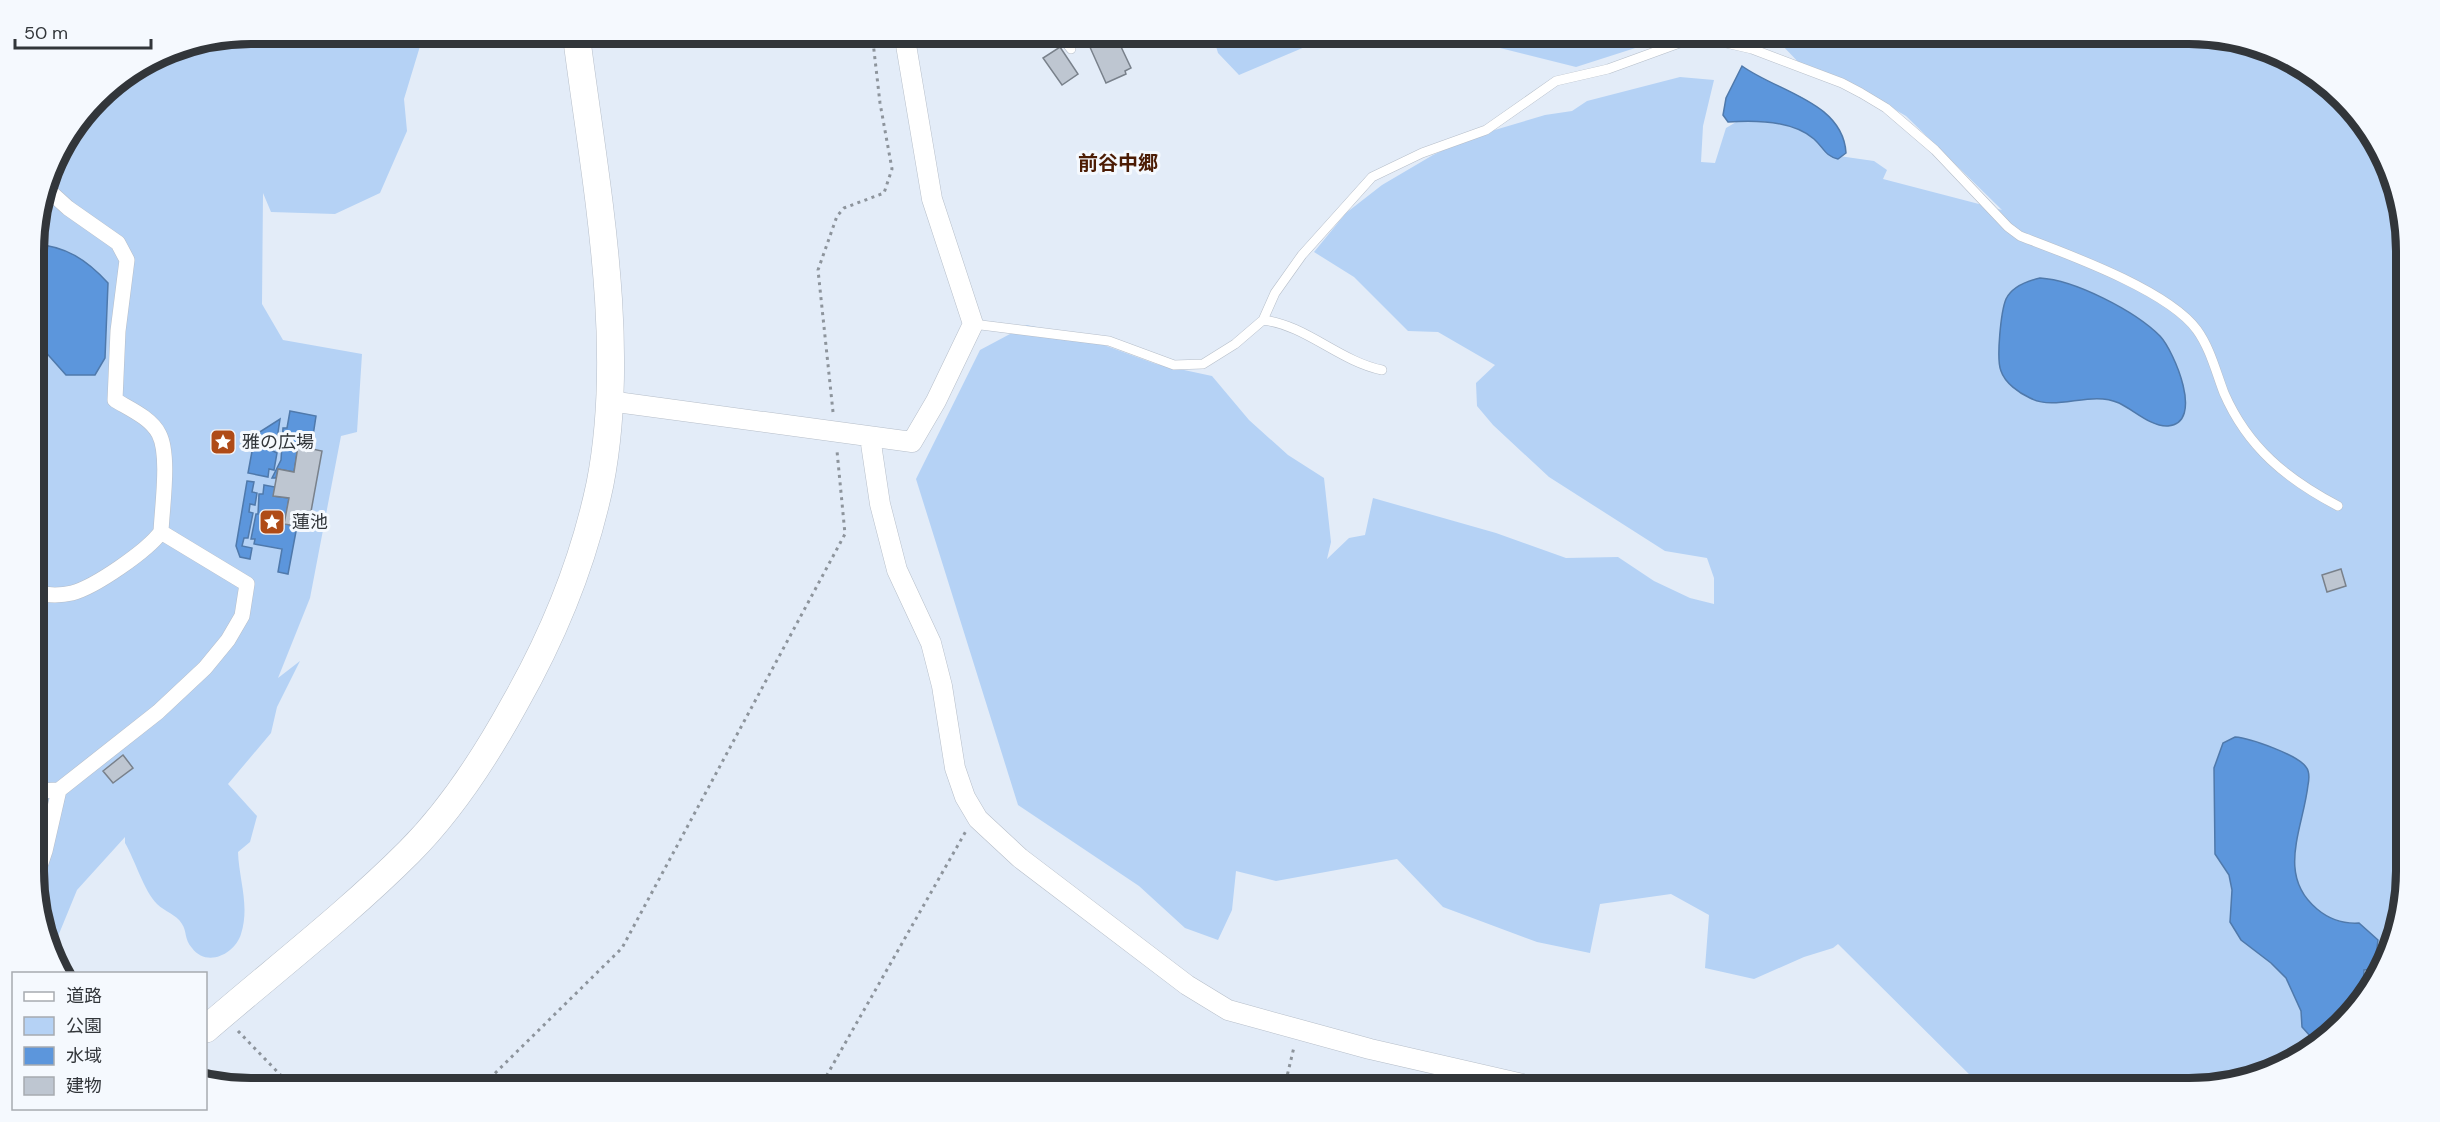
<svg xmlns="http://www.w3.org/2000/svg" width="2440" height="1122" font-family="'DM Sans','Noto Sans JP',sans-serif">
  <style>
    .green { fill: #b5d2f5 }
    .water { fill: #5c96dc; stroke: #4f79ab; stroke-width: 1.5 }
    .building { fill: #bec6d1; stroke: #79818b; stroke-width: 1.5 }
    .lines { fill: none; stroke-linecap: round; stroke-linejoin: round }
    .service-casing { stroke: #b6bec9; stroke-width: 10 }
    .pedestrian-casing { stroke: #b6bec9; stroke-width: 16 }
    .minor-casing { stroke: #b6bec9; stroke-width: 21 }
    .secondary-casing { stroke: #b6bec9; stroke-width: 28 }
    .path { stroke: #8d949c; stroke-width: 3; stroke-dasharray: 3 4.5; stroke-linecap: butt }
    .service { stroke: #fff; stroke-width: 9 }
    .pedestrian { stroke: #fff; stroke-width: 15 }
    .minor { stroke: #fff; stroke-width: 20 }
    .secondary { stroke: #fff; stroke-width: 27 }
    .labels { text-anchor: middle; stroke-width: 6; stroke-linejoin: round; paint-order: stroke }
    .poi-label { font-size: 18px; fill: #32363a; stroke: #f5f9fe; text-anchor: start }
    .neighbourhood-label { font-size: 20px; font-weight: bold; fill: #4c1c04; stroke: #f5f9fe }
    .rim { fill: none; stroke: #32363a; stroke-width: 8 }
  </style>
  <rect width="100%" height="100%" fill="#e3ecf8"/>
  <path class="green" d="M251,33H424L404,99L407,131L380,193L335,214L271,212L263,193L262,304L283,340L362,354L357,432L341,436L310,598L278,678L300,661L277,707L271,733L228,784L257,816L250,842L238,852C239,880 250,906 241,934C235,954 207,968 192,948C184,939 187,931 182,924C176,914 165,912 157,904C144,891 135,860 125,843V837L77,890L54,946L35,900L33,236L55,155L107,87L168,49Z
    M1212,33H1338L1239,75L1218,53Z
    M1457,33H1704L1679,34L1576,67L1472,41Z
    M1727,33H2189L2273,50L2362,118L2405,222L2407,872L2390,955L2353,1015L2311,1052L2203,1089H1984L1838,944L1833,948L1804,957L1754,979L1705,968L1709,915L1671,894L1600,904L1590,953L1537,942L1443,907L1397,859L1276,881L1236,871L1232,910L1218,940L1185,928L1139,886L1018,805L916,479L980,350L1027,325L1082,337L1156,364L1212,376L1249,420L1288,455L1324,478L1331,542L1327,559L1349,538L1365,535L1373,498L1496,533L1566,558L1618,557L1654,581L1690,598L1714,604V578L1707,558L1665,551L1549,477L1493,425L1477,406L1476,383L1495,365L1438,332L1408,331L1354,277L1314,252L1346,213L1382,185L1433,155L1471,137L1545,115L1572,111L1587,101L1680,77L1714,80L1703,126L1701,162L1715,163L1726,128L1743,118L1794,122L1817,136L1832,155L1874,161L1887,170L1883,179L2002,210L1906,116L1843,79L1804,68L1780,43Z"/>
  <path class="water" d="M1742,66C1778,92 1843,102 1846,153L1838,159C1825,156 1824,148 1814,139C1792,120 1755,120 1728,122L1723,115L1726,98Z
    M34,244C66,246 87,260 108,283L105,358L95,375H66L34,339Z
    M2040,278C2075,280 2135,311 2160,336C2174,351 2205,423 2168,426C2151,427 2134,410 2119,403C2090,390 2057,412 2030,398C2019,393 2005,383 2001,371C1996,359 2001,311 2006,299C2012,287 2027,281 2040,278Z
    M290,411L316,416L311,449L298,447L294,472L278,469L276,478H272L281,460L283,428H287Z
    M280,419L277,439H275L273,451L277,453L274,470L269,469L268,477L248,473L255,435Z
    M247,481L254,482L252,492L257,493L255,505L250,504L249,512L253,513L248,538H244L242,546L252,548L250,559L240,557L236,546Z
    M264,485L275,487L274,496L289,498L285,524L297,526L288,574L278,572L282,549L254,544L255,539H251L256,514H258L259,494H263Z
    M2235,737C2250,738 2298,755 2306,767C2310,772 2309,780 2308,785C2303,829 2276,875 2317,909C2330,920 2343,924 2359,923L2378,940L2374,969L2364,970L2363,993L2366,994L2353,1015L2322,1042L2312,1038L2302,1027L2301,1011L2286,978L2271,963L2241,940L2230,922L2232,890L2229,875L2215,854L2214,768L2223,743Z"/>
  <path class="building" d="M1115,34L1131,68L1125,71L1126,74L1106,83L1089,45Z
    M1060,47L1078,74L1062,85L1043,58Z
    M298,446L322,451L308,528L284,524L289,498L273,496L278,469L294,472Z
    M2341,569L2346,586L2327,592L2322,575Z
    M123,755L133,768L113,783L103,771Z"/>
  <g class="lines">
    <g class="service-casing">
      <path id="service" d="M1058,33L1071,49
        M1263,320C1306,325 1339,361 1382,370
        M973,324L1109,341L1174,365L1203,364L1235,344L1263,320L1275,293L1302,255L1372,177L1422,153L1486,130L1556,81L1608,69L1685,41L1713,40L1752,49L1842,83L1861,93L1886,108L1935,150L2008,227L2020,236C2067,254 2168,290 2197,330C2210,348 2216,372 2224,393C2248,448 2287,479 2338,506"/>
    </g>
    <g class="pedestrian-casing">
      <path id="pedestrian" d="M46,188L68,208L118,243L127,260L118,331L115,400C130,409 151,418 159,434C170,455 162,507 161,532
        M34,593C46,595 60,596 72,593C95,587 147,551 161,532L247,584L242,616L228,640L205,668L158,712L59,790L45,851L35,881
        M35,791L59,790"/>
    </g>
    <g class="minor-casing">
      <path id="minor" d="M609,401L912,442L936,401L973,324L932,199L904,33
        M870,437L880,504L897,570L931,643L942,686L955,768L965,797L978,819L1020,858L1187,985L1228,1010L1370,1049L1544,1089"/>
    </g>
    <g class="secondary-casing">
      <path id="secondary" d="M206,1029C273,971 346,915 409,852C452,809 486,756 515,703C553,636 584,560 600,484C628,341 594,176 576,33"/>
    </g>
    <path class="path" d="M1082,42L1092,33
      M833,412L818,270L837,216L844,208L884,193L892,169L880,103L872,33
      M238,1031L294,1089
      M479,1089L622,948L845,534L837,451
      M819,1089L966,831
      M1284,1089L1294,1047"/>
    <use href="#service" class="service"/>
    <use href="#pedestrian" class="pedestrian"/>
    <use href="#minor" class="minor"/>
    <use href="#secondary" class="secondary"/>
  </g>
  <defs>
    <g id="sight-square" transform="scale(1.35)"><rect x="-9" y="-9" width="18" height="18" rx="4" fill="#af4b17" stroke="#f5f9fe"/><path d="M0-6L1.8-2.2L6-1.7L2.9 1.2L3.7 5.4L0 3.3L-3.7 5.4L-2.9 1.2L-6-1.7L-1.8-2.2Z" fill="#fff"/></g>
  </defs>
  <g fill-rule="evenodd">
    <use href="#sight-square" x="223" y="442"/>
    <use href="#sight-square" x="272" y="522"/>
  </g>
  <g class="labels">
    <g class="poi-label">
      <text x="242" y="448">雅の広場</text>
      <text x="292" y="528">蓮池</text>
    </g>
    <g class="neighbourhood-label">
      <text x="1118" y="170">前谷中郷</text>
    </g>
  </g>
  <path d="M0 0H2440V1122H0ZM251 44H2189A207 207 0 0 1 2396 251V871A207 207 0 0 1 2189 1078H251A207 207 0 0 1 44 871V251A207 207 0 0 1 251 44Z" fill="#f5f9fe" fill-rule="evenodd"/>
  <path class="rim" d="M251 44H2189A207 207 0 0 1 2396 251V871A207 207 0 0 1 2189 1078H251A207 207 0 0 1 44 871V251A207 207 0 0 1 251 44Z"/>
  <rect x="12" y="972" width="195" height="138" fill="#f5f9fe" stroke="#a7abb0" stroke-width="1.5"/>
  <rect x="24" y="992" width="30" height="9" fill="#ffffff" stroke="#a7abb0" stroke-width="1.5"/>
  <text x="66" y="1002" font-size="18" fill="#32363a">道路</text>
  <rect x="24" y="1017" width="30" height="18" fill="#b5d2f5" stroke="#a7abb0" stroke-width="1.5"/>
  <text x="66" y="1032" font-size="18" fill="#32363a">公園</text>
  <rect x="24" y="1047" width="30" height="18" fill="#5c96dc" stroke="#a7abb0" stroke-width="1.5"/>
  <text x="66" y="1062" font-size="18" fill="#32363a">水域</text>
  <rect x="24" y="1077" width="30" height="18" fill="#bec6d1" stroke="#a7abb0" stroke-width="1.5"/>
  <text x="66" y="1092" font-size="18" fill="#32363a">建物</text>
  <path d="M15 39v9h136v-9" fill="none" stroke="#32363a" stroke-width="3"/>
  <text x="24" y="39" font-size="18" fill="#32363a" stroke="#f5f9fe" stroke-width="4.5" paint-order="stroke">50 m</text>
</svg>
